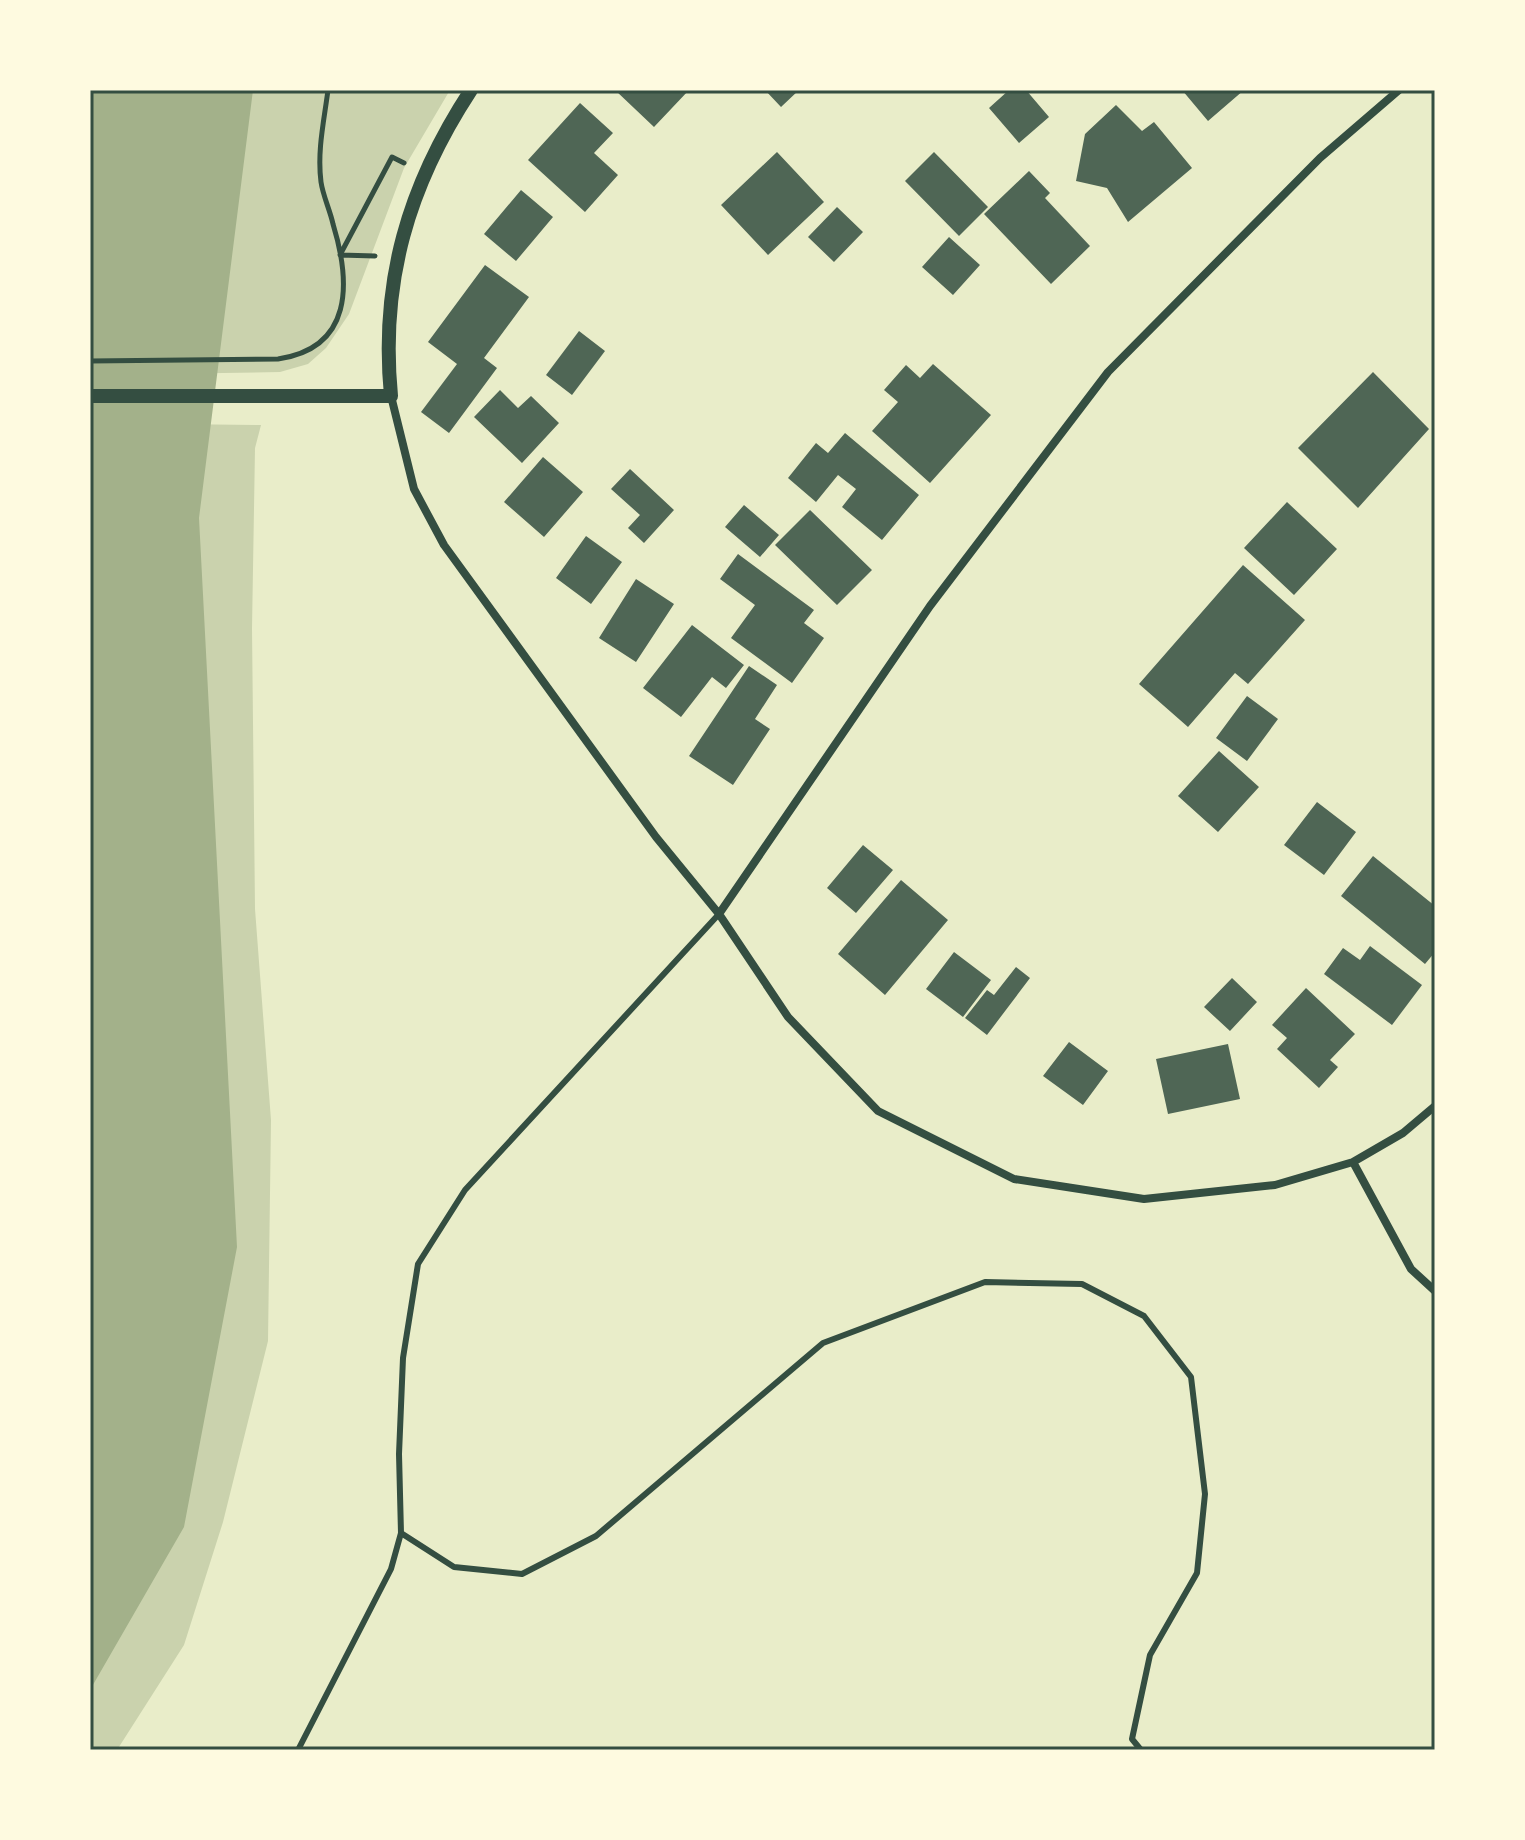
<svg xmlns="http://www.w3.org/2000/svg" width="1525" height="1840" font-family="Rubik,sans-serif">
  <style>
    .green { fill: #cad2ad }
    .water { fill: #a3b18a }
    .building { fill: #4f6655 }
    .lines { fill: none; stroke-linecap: round; stroke-linejoin: round }
    .path { stroke: #344e41; stroke-width: 5 }
    .service { stroke: #344e41; stroke-width: 6 }
    .minor { stroke: #344e41; stroke-width: 8 }
    .tertiary { stroke: #344e41; stroke-width: 14 }
    .neatline { fill: none; stroke: #344e41; stroke-width: 3 }
  </style>
  <rect width="100%" height="100%" fill="#e9edc9"/>
  <path class="green" d="M90,90H450L404,168L349,314L326,348L308,364L280,372L90,375Z
    M90,423L261,425L255,448L252,629L255,909L271,1120L268,1341L223,1522L184,1645L117,1750H90Z"/>
  <path class="water" d="M90,90H253L199,518L237,1247L184,1527L90,1690Z"/>
  <path class="building" d="M615,90H689L654,127Z
    M765,90H799L781,107Z
    M1009,90H1026L1049,117L1019,143L989,108Z
    M1182,90H1244L1208,121Z
    M580,103L613,133L594,153L618,175L585,212L528,160Z
    M1116,105L1142,131L1154,122L1192,168L1128,222L1107,188L1076,181L1085,134Z
    M777,152L824,202L768,255L721,205Z
    M934,152L988,207L959,236L905,181Z
    M1029,171L1050,193L1045,198L1090,246L1051,284L984,214Z
    M521,190L553,217L516,261L484,234Z
    M837,207L863,232L834,262L808,237Z
    M949,237L980,265L953,295L922,267Z
    M485,265L529,297L484,358L497,368L449,433L421,412L457,364L428,342Z
    M579,331L605,351L572,395L546,375Z
    M933,364L991,415L930,483L872,431L898,402L884,390L906,365L920,378Z
    M1373,372L1429,429L1358,508L1298,448Z
    M500,390L518,408L531,396L559,423L522,463L474,417Z
    M845,433L919,495L882,540L842,507L856,489L838,475L816,502L788,478L816,443L828,453Z
    M543,457L583,492L544,537L504,502Z
    M630,469L674,510L644,543L628,528L640,515L611,489Z
    M1287,502L1337,549L1294,595L1244,548Z
    M744,505L779,535L760,557L725,527Z
    M810,510L872,570L837,605L775,545Z
    M586,536L622,562L591,604L556,578Z
    M738,554L814,610L804,623L824,638L792,683L731,638L755,605L720,579Z
    M1243,565L1305,620L1248,684L1235,673L1188,727L1139,684Z
    M636,579L674,604L636,662L599,638Z
    M692,625L744,665L726,688L712,677L681,717L643,688Z
    M749,666L777,685L755,719L770,729L733,785L689,756Z
    M1247,696L1278,719L1247,761L1216,738Z
    M1219,751L1259,787L1218,832L1178,796Z
    M1317,802L1356,832L1324,875L1284,845Z
    M863,845L893,870L856,913L827,888Z
    M1373,856L1435,906V952L1425,964L1341,896Z
    M901,880L948,920L885,995L838,954Z
    M1370,946L1422,985L1392,1025L1324,974L1343,948L1360,960Z
    M954,952L991,980L963,1017L926,989Z
    M1016,967L1030,978L987,1035L965,1018L987,990L994,995Z
    M1232,978L1257,1002L1230,1031L1204,1007Z
    M1306,988L1355,1034L1330,1060L1338,1067L1319,1088L1277,1049L1287,1038L1272,1025Z
    M1069,1042L1108,1071L1083,1105L1043,1076Z
    M1228,1044L1240,1099L1168,1114L1156,1059Z"/>
  <g class="lines">
    <path class="path" d="M375,256L340,255L392,157L404,163
      M90,361L278,359C353,348 351,283 333,224C330,210 323,196 321,182C317,151 324,121 328,90"/>
    <path class="service" d="M401,1533L454,1567L522,1574L596,1536L823,1343L985,1282L1082,1284L1144,1316L1191,1377L1205,1494L1197,1573L1150,1655L1132,1739L1141,1750
      M298,1750L391,1569L401,1533L399,1454L403,1358L418,1264L465,1190L719,914"/>
    <path class="minor" d="M391,396L414,489L444,545L656,837L719,914L788,1017L878,1111L1014,1179L1144,1199L1275,1185L1353,1162L1403,1133L1435,1106
      M719,914L930,606L1108,372L1320,158L1399,90
      M1353,1162L1411,1269L1435,1291"/>
    <path class="tertiary" d="M90,396H391C380,282 408,186 471,90"/>
  </g>
  <rect width="1525" height="1840" fill="none" stroke="#fefae0" stroke-width="184"/>
  <rect x="92" y="92" width="1341" height="1656" class="neatline"/>
</svg>
